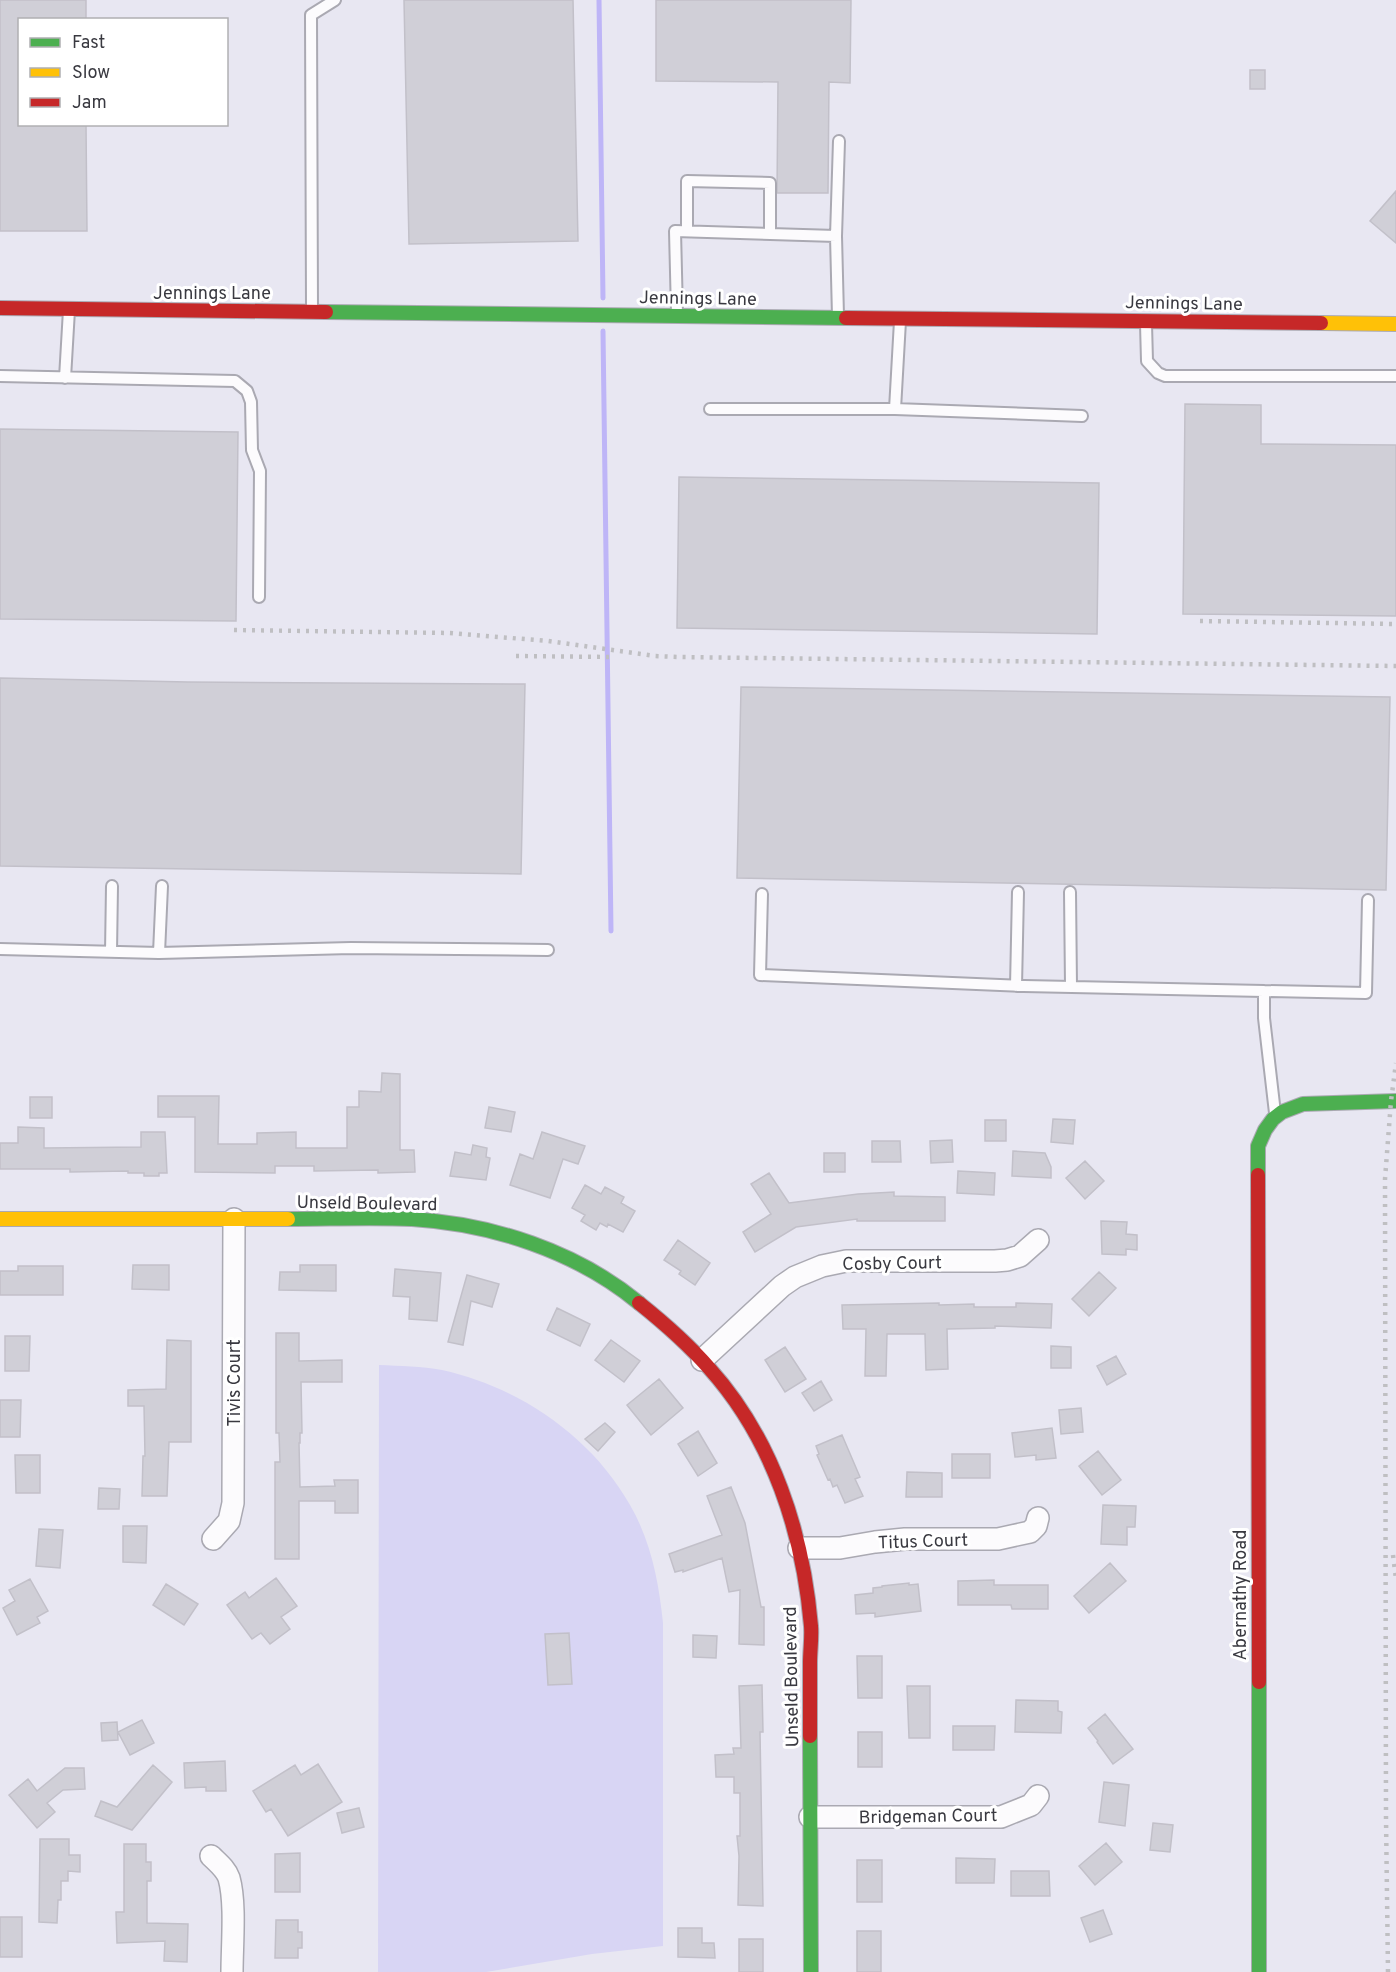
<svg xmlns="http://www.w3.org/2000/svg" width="1396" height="1972" font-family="Overpass,sans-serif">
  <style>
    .green { fill: #d8d5f4 }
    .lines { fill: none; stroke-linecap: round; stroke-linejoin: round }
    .stream { stroke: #beb5f7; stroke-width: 5 }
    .building { fill: #d0cfd7; stroke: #c2c0c9; stroke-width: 1.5 }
    .lane-casing { stroke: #aaa9b2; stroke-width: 14 }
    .street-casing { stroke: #aaa9b2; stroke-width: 24 }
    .fast-casing { stroke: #aaa9b2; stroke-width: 16 }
    .slow-casing { stroke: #aaa9b2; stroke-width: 16 }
    .jam-casing { stroke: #aaa9b2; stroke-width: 16 }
    .lane { stroke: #fcfbfd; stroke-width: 10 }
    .street { stroke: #fcfbfd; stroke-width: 21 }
    .fast { stroke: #4caf50; stroke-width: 14 }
    .slow { stroke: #ffc107; stroke-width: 14 }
    .jam { stroke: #c62828; stroke-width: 14 }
    .rail { stroke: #bfbfc2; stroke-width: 4.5; stroke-dasharray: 3 6; stroke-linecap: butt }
    .labels { text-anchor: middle; stroke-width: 6; stroke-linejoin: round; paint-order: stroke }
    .street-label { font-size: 18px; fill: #393940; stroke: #fff }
  </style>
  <rect width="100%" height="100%" fill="#e8e7f2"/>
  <path class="green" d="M379,1365C400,1366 422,1366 442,1370C519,1387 591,1436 630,1505C651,1541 659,1583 663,1623V1946L592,1954L486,1972H378Z"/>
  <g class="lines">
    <path class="stream" d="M599,0L603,298
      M603,331L611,931"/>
  </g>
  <path class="building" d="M0,0H86V20H20V124H86L87,231H0Z
    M404,0H573L578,241L409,244Z
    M656,0H851L850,83L829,82L828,193H777L778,82L656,81Z
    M1250,70H1265V89H1250Z
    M1396,191V243L1370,221Z
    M1185,404L1261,405V444L1396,445V616L1183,614Z
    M0,429L238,432L236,621L0,619Z
    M679,477L1099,483L1097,634L677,628Z
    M0,678L188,682L525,684L521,874L0,866Z
    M741,687L1390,697L1386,890L737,878Z
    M382,1073L400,1074V1150H414L415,1172L378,1173V1170L314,1171V1166H275V1173L195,1172V1117H158V1096H219L218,1144H257V1133L296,1132V1148H347V1107H359V1091L381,1092Z
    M30,1097H52V1118H30Z
    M489,1107L515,1112L511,1132L485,1128Z
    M1053,1119L1075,1120L1073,1144L1051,1142Z
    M985,1120H1006V1141H985Z
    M18,1127L44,1128V1148L141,1147V1132H165L167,1173H159V1176H144V1173H128V1171L70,1172V1169H0V1143H18Z
    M542,1132L585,1146L578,1164L563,1159L550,1198L510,1185L520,1154L533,1159Z
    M952,1140L953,1162L931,1163L930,1141Z
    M872,1141H900L901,1162H872Z
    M473,1145L487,1148L486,1157L490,1158L486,1180L450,1176L455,1152L471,1155Z
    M1013,1151L1045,1153L1051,1167V1178L1012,1176Z
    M824,1153H845V1172H824Z
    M1085,1161L1104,1181L1085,1199L1066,1178Z
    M958,1171L995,1173L994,1195L957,1193Z
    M769,1173L789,1203L858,1194L894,1192V1196L945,1197V1221H857V1219L796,1227L755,1252L743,1232L771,1214L751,1184Z
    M585,1185L601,1194L605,1187L624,1197L621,1203L635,1211L623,1232L608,1224L607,1227L600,1223L596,1230L581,1221L585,1215L572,1208Z
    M1101,1221L1127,1222L1126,1234L1137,1235V1250L1126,1249V1255L1102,1254Z
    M678,1240L710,1263L695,1285L679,1274L681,1271L664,1260Z
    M133,1265H169V1290L132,1289Z
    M300,1265H336V1291L279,1290L280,1272H300Z
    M18,1266H63V1295H0V1271H18Z
    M395,1269L441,1273L437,1321L409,1319L410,1297L393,1296Z
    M1099,1272L1116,1288L1089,1316L1072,1299Z
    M467,1275L499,1284L492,1307L471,1301L463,1345L448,1342Z
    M939,1303V1305L974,1304V1307H1016V1303L1052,1304L1051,1328L995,1326V1328L947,1329L948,1369L926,1370L925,1334H887L886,1376H865L866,1329H843L842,1305Z
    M557,1308L590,1324L580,1346L547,1330Z
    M276,1333H299V1361L342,1360V1382H301L302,1433H300V1443H299L300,1487L335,1486L334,1480H358V1513H335V1501H299V1559H275V1462H280L279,1433H276Z
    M5,1336H30L29,1371H5Z
    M167,1340L191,1341V1442H169L167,1496H142L143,1456H145L144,1406H128V1390L166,1389Z
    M611,1340L640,1361L624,1382L595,1360Z
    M1051,1346L1071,1347V1368H1051Z
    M785,1347L806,1379L785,1392L765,1360Z
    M1116,1356L1126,1374L1107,1385L1097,1366Z
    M659,1379L683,1408L651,1435L627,1405Z
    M821,1381L832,1400L814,1411L802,1393Z
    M0,1400H21L20,1437H0Z
    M1081,1408L1083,1432L1061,1434L1059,1410Z
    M605,1423L615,1432L598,1451L585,1439Z
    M1052,1428L1056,1458L1036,1460V1455L1015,1457L1012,1433Z
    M698,1431L717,1463L698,1476L678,1444Z
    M842,1435L860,1477L855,1479L863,1496L845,1503L837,1485L833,1487L830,1479L828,1480L817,1455L819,1454L816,1446Z
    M1098,1451L1121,1480L1102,1495L1079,1466Z
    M952,1454H990V1478H952Z
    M15,1455H40V1493H16Z
    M907,1472L942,1473V1497H906Z
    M731,1487L745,1523L761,1607H764V1645L739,1644L740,1590L729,1592L722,1558L683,1572V1570L675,1572L669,1554L722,1535L707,1496Z
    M99,1488L120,1489L119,1509H98Z
    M1103,1505L1136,1506L1135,1527H1127V1545L1101,1544Z
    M123,1526H147L146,1563L123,1562Z
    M39,1529L63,1530L60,1568L36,1566Z
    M1110,1563L1126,1581L1089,1613L1074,1596Z
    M276,1578L297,1606L281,1617L290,1629L270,1644L261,1633L252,1639L227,1605L245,1592L249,1598Z
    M30,1579L48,1611L37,1617L40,1623L17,1635L3,1608L15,1601L9,1590Z
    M994,1580V1585H1048V1609H1012L1011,1605H958V1581Z
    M909,1583V1585L918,1584L921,1611L875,1617V1613L856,1614L855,1595L873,1593V1588L882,1587V1586Z
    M166,1584L198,1604L184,1625L153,1605Z
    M569,1633L572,1684L548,1685L545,1634Z
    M693,1635L717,1636L716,1658L693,1657Z
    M857,1656H882V1698H858Z
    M762,1685L763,1732H760L763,1906L738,1905L739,1856L737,1836H740V1793H734V1777H716L715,1755L734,1754L733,1748H741L739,1686Z
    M907,1686H930V1738H909Z
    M1016,1700L1058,1701V1711L1062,1712L1061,1733L1015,1732Z
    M1105,1714L1133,1749L1113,1764L1097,1742L1098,1741L1088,1728Z
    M142,1720L154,1743L130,1755L118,1732Z
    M117,1722L118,1740L102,1741L101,1723Z
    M953,1726H995L994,1750H953Z
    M858,1732H882V1767H858Z
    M225,1761L226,1791H206V1787L185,1788L184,1763Z
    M318,1764L342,1802L288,1836L271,1809L266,1812L253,1791L295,1765L301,1775Z
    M153,1765L172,1782L132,1830L95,1816L101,1801L117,1807Z
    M65,1768H84L85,1789L63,1790L47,1803L55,1812L37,1828L9,1795L28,1779L37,1791Z
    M1104,1782L1129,1785L1125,1826L1099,1822Z
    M359,1808L364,1827L342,1833L337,1813Z
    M1153,1823L1173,1825L1170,1852L1150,1850Z
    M40,1839H69V1855H80V1872L68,1871V1881H61V1900H58L57,1923L39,1922Z
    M1106,1843L1122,1862L1095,1885L1079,1866Z
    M124,1844H146V1862H151V1881H147V1923L188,1924L187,1962L164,1961L165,1941L117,1943L116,1912H124Z
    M300,1853V1892H275V1854Z
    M956,1858L995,1859L994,1883H956Z
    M857,1860H882V1902H857Z
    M1011,1871H1049L1050,1896H1011Z
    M1103,1910L1112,1934L1090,1942L1081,1918Z
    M0,1917H22V1957H0Z
    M276,1920H298V1932H302V1948H298V1958H275Z
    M678,1928H702V1943H714L715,1958L678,1957Z
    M857,1931H881V1972H857Z
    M739,1939H763V1972H739Z"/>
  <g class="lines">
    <g class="lane-casing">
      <path id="lane" d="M687,231V181L770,183V233
        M836,236L839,141
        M312,309L311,15L335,0
        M677,313L675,231L836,236L838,316
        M900,321L895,409L1082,416
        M1146,324L1147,361L1158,373L1165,376H1396
        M0,376L235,381L247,391L251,402L252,450L260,471L259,597
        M65,378L69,310
        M710,409H895
        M1070,892L1071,986
        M762,894L760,975L1024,986L1264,991V1018L1275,1113
        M0,949L159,953L351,948L548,950
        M111,952L112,886
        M159,953L162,886
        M1016,986L1018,892
        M1264,991L1366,993L1368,900"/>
    </g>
    <g class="street-casing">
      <path id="street" d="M702,1360L782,1286L795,1277L822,1266L846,1261H995L1007,1260L1020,1256L1038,1240
        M213,1539L229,1521L233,1503L234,1219
        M799,1548H840L875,1542L905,1539H998L1030,1532L1036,1526L1038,1518
        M810,1817H1001L1031,1805L1038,1796
        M211,1856C218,1863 226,1869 229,1878C236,1903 232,1945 232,1972"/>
    </g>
    <g class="fast-casing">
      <path id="fast" d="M326,312L846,318
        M1258,1175V1146L1265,1130L1273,1119L1282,1112L1303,1104L1396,1101
        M288,1219C329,1219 371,1217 412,1219C492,1224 576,1251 639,1303
        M1259,1682V1972
        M810,1736L811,1972"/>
    </g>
    <g class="slow-casing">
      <path id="slow" d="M1321,323L1396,324
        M0,1219H288"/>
    </g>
    <g class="jam-casing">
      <path id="jam" d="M0,308L326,312
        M846,318L1321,323
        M1258,1175L1259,1682
        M639,1303C664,1323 688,1344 709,1368C773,1439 803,1533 811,1626C812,1638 810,1650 810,1663C810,1687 810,1711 810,1736"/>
    </g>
    <use href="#lane" class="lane"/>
    <use href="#street" class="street"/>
    <use href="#fast" class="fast"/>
    <use href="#slow" class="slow"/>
    <use href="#jam" class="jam"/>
    <path class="rail" d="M1200,621L1396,624
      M234,630L450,633L548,641L655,656L677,657L1396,666
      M516,656L612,657
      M1393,1555L1396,1579
      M1388,1972L1386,1818L1385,1179L1391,1101L1396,1063"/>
  </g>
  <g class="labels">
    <g class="street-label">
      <text x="212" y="299">Jennings Lane</text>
      <text transform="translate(698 298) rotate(1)" y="6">Jennings Lane</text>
      <text transform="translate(1184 303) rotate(1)" y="6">Jennings Lane</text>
      <text transform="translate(367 1203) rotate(1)" y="6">Unseld Boulevard</text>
      <text transform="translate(892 1263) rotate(-1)" y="6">Cosby Court</text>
      <text transform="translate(234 1383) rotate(-90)" y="6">Tivis Court</text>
      <text transform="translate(923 1541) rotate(-2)" y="6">Titus Court</text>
      <text transform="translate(1240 1595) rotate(-90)" y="6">Abernathy Road</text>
      <text transform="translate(791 1677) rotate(-91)" y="6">Unseld Boulevard</text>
      <text transform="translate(928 1816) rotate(-1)" y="6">Bridgeman Court</text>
    </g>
  </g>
  <rect x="18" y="18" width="210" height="108" fill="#ffffff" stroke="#b0b0b3" stroke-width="1.5"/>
  <rect x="30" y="38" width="30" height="9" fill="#4caf50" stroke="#b0b0b3" stroke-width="1.5"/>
  <text x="72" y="48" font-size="18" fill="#393940">Fast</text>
  <rect x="30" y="68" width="30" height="9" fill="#ffc107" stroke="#b0b0b3" stroke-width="1.5"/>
  <text x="72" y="78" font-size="18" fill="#393940">Slow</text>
  <rect x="30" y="98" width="30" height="9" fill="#c62828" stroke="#b0b0b3" stroke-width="1.5"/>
  <text x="72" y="108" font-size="18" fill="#393940">Jam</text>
</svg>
